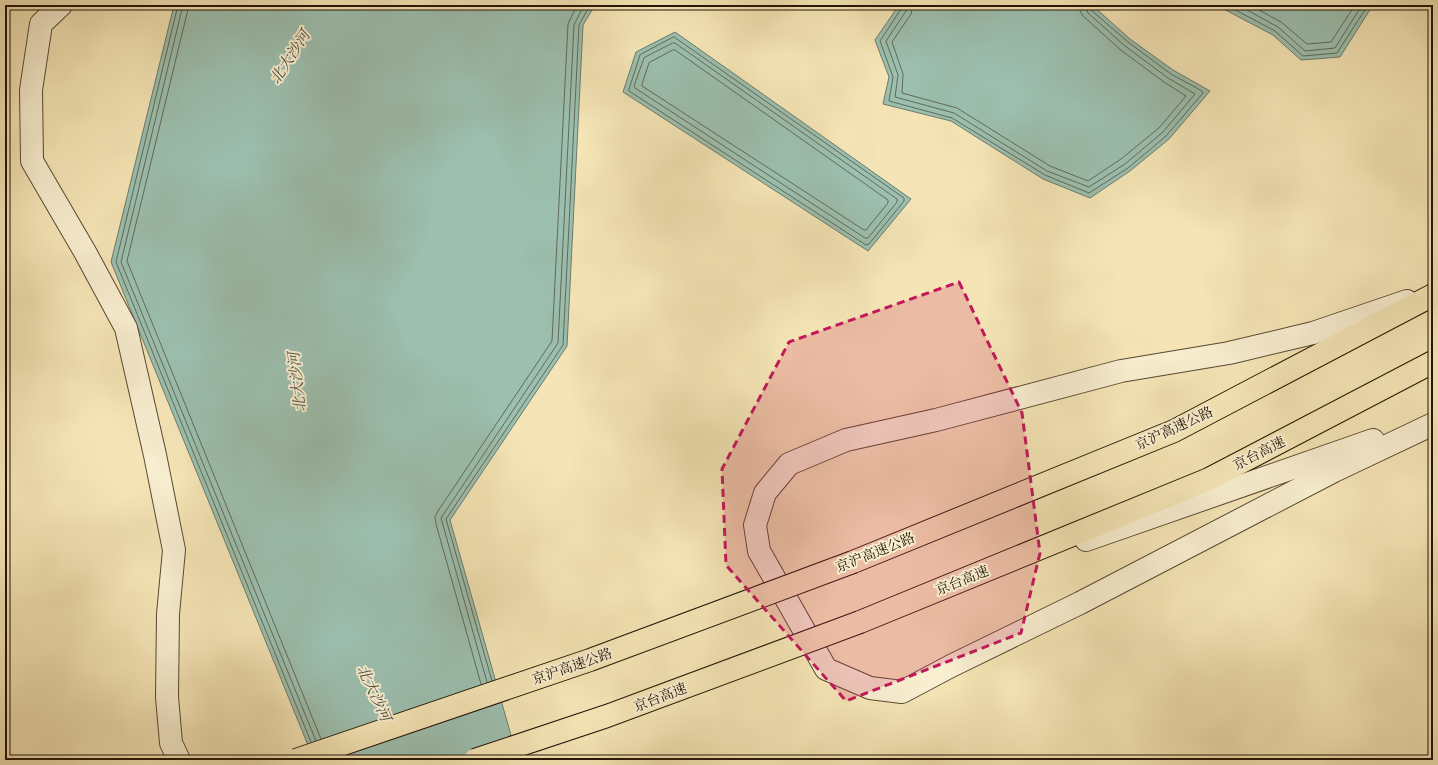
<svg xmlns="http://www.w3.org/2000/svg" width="1438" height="765" font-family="'EB Garamond','Noto Serif SC',serif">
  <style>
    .water { fill: #9cbfaf; stroke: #6b7b6b }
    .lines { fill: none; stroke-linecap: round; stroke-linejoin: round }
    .shore { stroke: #5f6a5a; stroke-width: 1 }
    .minor-casing { stroke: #574831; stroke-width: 24 }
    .highway-casing { stroke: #221405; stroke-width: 24 }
    .minor { stroke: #f8eed0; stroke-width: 22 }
    .highway { stroke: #f5e5b6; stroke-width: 22 }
    .highway-bridge-casing { stroke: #221405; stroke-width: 24; stroke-linecap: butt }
    .highway-bridge { stroke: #f5e5b6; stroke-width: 22 }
    .marked { fill: #c2185b; fill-opacity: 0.2; stroke: #c2185b; stroke-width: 3; stroke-dasharray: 8 5; stroke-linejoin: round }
    .labels { text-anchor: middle; stroke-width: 4; stroke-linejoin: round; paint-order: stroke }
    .street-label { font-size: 14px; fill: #221405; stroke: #f8eed0 }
    .water-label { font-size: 15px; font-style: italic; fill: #4d5040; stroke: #f8eed0 }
  </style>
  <rect width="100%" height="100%" fill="#f5e5b6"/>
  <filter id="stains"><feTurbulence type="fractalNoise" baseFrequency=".005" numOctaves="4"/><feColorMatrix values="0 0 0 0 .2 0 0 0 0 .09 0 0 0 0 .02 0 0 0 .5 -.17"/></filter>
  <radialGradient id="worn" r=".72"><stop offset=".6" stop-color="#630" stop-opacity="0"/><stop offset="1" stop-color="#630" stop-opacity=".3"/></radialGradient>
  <path class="water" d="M174,5H595L583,25L567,346L450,520L518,760H314L111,262Z
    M899,5H1092L1130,39L1173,70L1210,91L1169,139L1130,171L1090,198L1043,179L951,121L883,104L889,77L875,40Z
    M1216,5H1373L1340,57L1301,60L1273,35Z
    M675,32L911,199L868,251L623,92L636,52Z"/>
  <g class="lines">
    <path class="shore" d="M178,5L116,262L311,742
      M183,5L121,262L316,741
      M189,5L127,261L321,739
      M902,5L901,9L880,41L893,77L889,101L952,118L1045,175L1089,193L1128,168L1166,136L1203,93L1202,91L1171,74L1128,42L1091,10L1090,5
      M907,5L906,11L886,41L898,75L895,97L954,113L1047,171L1089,187L1125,164L1163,132L1195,94L1168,78L1125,46L1088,13L1085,5
      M913,5L911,14L892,42L903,74L902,93L957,108L1050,166L1088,181L1121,159L1159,128L1186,96L1164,82L1122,51L1083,16L1080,11L1079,5
      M1226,5L1275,31L1303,56L1337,53L1368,5
      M1238,5L1278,27L1305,51L1335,48L1362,5
      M1250,5L1281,22L1307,44L1331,42L1355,5
      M674,37L904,198V201L869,244L866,245L629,91V89L640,55Z
      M673,43H675L897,199V202L868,238H865L635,88L634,86L644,58Z
      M673,50H675L888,200V203L866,230H864L642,86V84L649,63Z
      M492,681L446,519L563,345L579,25L590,5
      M487,682L441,518L558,343L574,25L584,5
      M481,684L436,524L435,517L438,511L552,341L568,24L577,5"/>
    <g class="minor-casing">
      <path id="minor" d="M61,5L41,24L31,90L32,161L85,252L126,328L155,455L174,550L168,614L167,697L171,743L179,760
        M1407,301L1313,333L1229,353L1121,371L936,420L846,440L789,464L765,493L755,525L759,551L826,669L870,688L902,692L951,666L1080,603L1334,471L1433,424
        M1086,540L1373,440"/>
    </g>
    <g class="highway-casing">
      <path id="highway" d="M853,562L1174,431L1433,295
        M860,622L1209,479L1433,362"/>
    </g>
    <use href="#minor" class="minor"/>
    <use href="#highway" class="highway"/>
    <g class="highway-bridge-casing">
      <path id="highway-bridge" d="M296,760L590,660L853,562
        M475,760L607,716L860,622"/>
    </g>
    <use href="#highway-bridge" class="highway-bridge"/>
  </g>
  <path class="marked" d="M959,282L1022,413L1040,553L1021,633L846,701L726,565L722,469L789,342Z"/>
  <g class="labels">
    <g class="street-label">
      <text transform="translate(1174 428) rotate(-25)" y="5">京沪高速公路</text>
      <text transform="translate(1259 453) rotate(-27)" y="5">京台高速</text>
      <text transform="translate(875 552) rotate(-22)" y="5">京沪高速公路</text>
      <text transform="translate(962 580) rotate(-22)" y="5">京台高速</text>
      <text transform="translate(572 666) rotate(-19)" y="5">京沪高速公路</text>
      <text transform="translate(660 697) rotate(-21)" y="5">京台高速</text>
    </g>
    <g class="water-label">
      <text transform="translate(290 57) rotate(-57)" y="5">北大沙河</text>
      <text transform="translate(297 382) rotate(-97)" y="5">北大沙河</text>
      <text transform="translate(374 693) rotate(65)" y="5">北大沙河</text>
    </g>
  </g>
  <rect width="1438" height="765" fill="none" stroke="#f5e5b6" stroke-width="20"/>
  <rect x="6" y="6" width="1426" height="753" fill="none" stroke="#221405" stroke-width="2"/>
  <rect x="10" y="10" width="1418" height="745" fill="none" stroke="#221405"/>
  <rect width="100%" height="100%" filter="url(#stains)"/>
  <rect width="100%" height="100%" fill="url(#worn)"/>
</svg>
